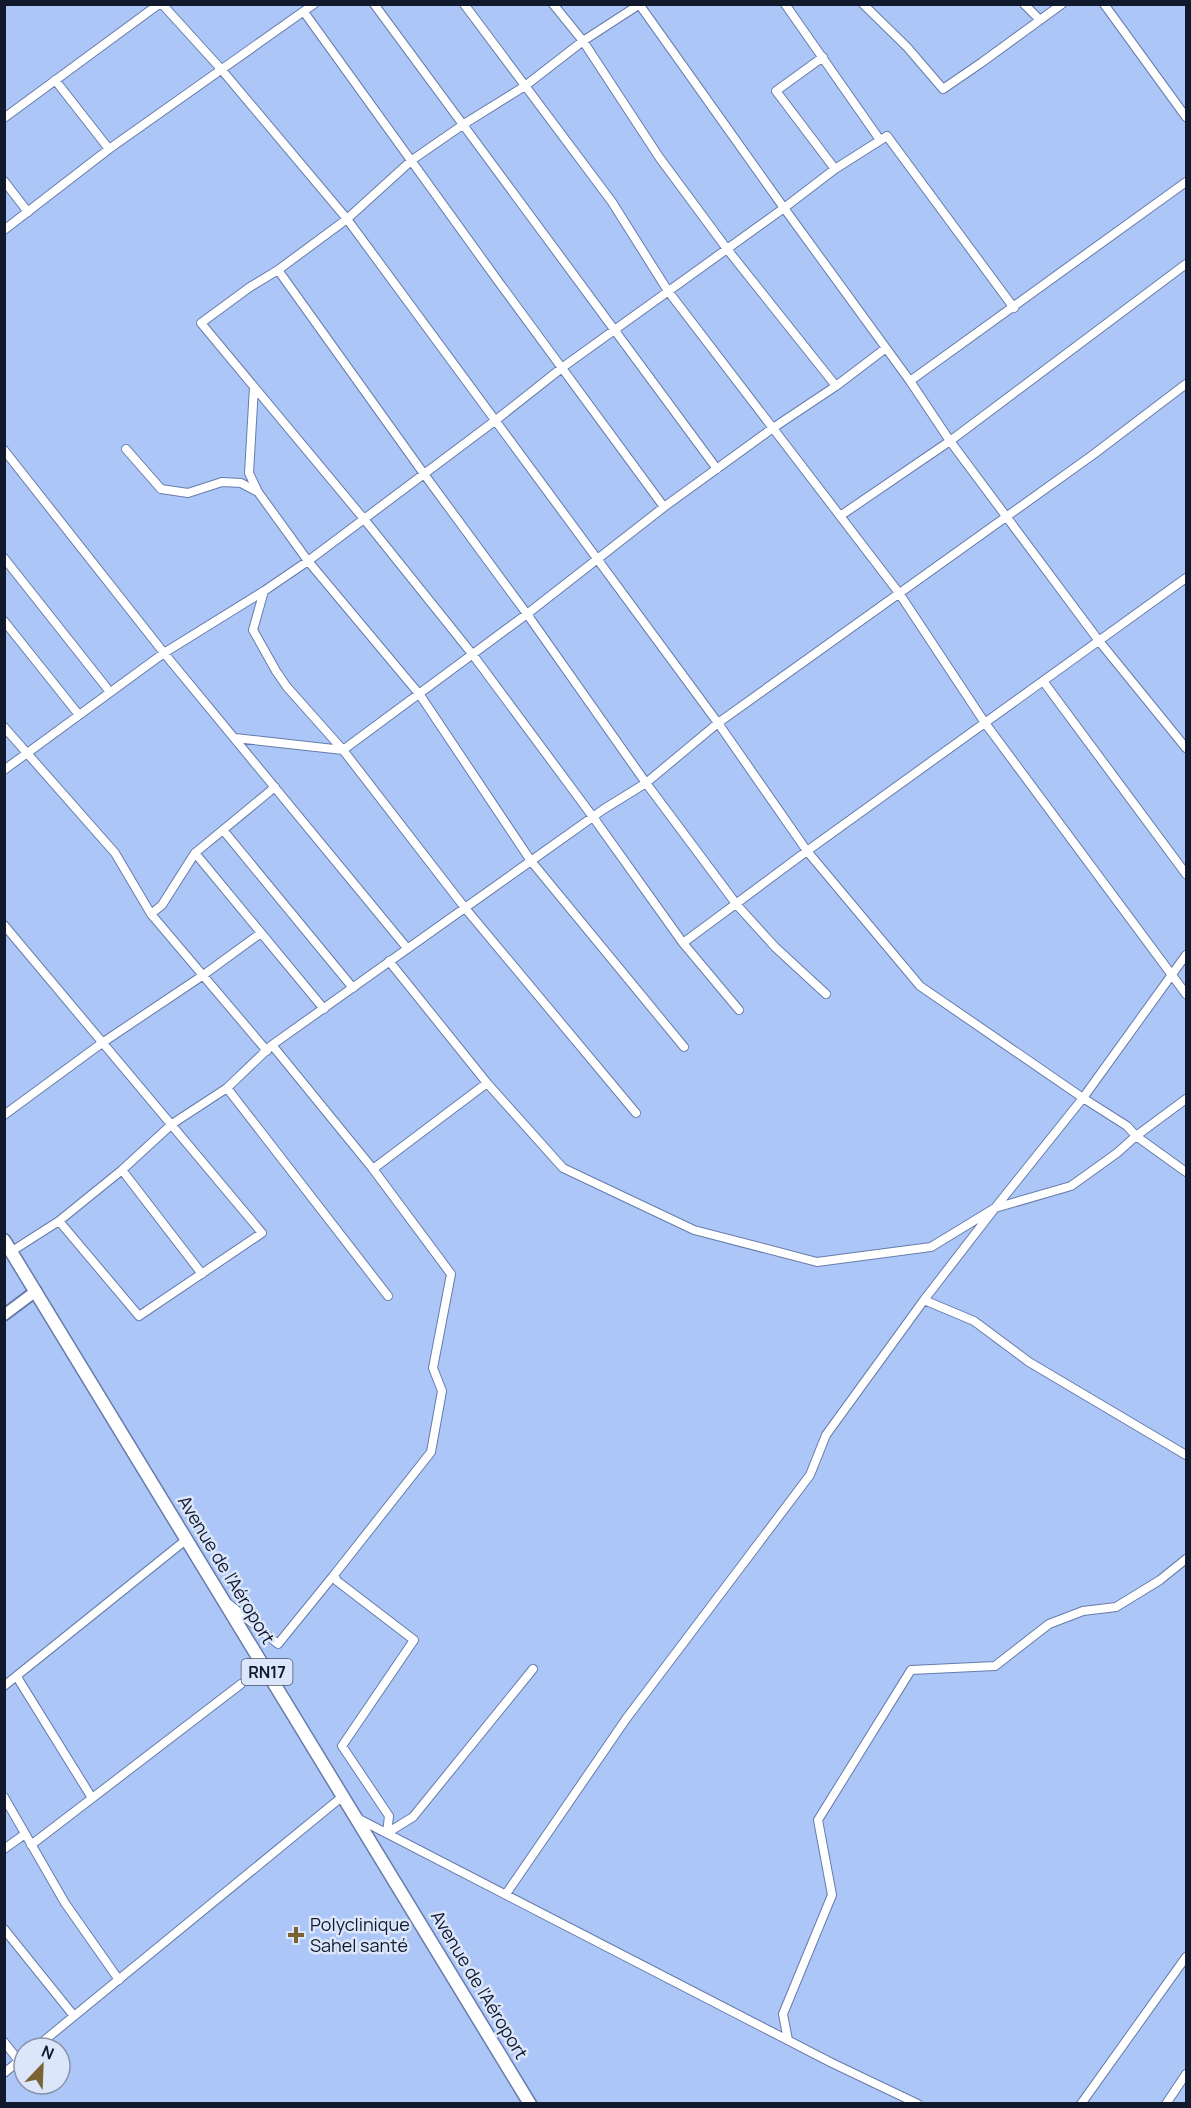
<svg xmlns="http://www.w3.org/2000/svg" width="1191" height="2108" font-family="Manrope,sans-serif">
  <style>
    .lines { fill: none; stroke-linecap: round; stroke-linejoin: round }
    .minor-casing { stroke: #667cab; stroke-width: 10 }
    .tertiary-casing { stroke: #667cab; stroke-width: 14 }
    .primary-casing { stroke: #667cab; stroke-width: 15 }
    .minor { stroke: #fff; stroke-width: 8 }
    .tertiary { stroke: #fff; stroke-width: 10 }
    .primary { stroke: #fff; stroke-width: 12 }
    .poi-dot { fill: #796332; stroke: #dce6fb; stroke-width: 2 }
    .labels { text-anchor: middle; stroke-width: 5; stroke-linejoin: round; paint-order: stroke }
    .shield { fill: #dce6fb; stroke: #4e576a; stroke-width: 1.5 }
    .shield-label { font-size: 16px; font-weight: bold; fill: #111a2c }
    .street-label { font-size: 18px; fill: #111a2c; stroke: #dce6fb }
    .poi-label { font-size: 18px; fill: #111a2c; stroke: #dce6fb; text-anchor: start }
  </style>
  <rect width="100%" height="100%" fill="#adc6f8"/>
  <g class="lines">
    <g class="minor-casing">
      <path id="minor" d="M162,4L221,69L347,219L718,723L807,851L920,986L1083,1098L1127,1126L1136,1136L1186,1099
        M374,4L717,469
        M464,4L612,202L668,291L899,593L985,723L1186,994
        M553,4L583,41L659,157L727,249L836,386
        M640,4L583,41L525,86L464,124L412,160L347,219L278,270L250,287L201,323L364,519L473,655L593,817L683,943L739,1010
        M785,4L880,140
        M863,4L907,47L943,89L981,63L1062,4
        M1024,4L1040,20
        M1104,4L1186,117
        M304,12L498,281L664,507
        M823,57L776,91L835,169
        M55,80L109,149
        M4,118L159,4
        M4,181L28,212
        M4,230L109,149L314,4
        M278,270L424,474L527,614L646,783L737,905L775,947L826,994
        M1014,308L887,136L835,169L784,208L910,381L950,441L1099,641L1186,748
        M910,381L1186,182
        M254,387L249,473L258,492L308,561L420,695L531,861L684,1047
        M126,449L161,489L188,493L222,482L241,483L258,492
        M4,450L164,653L407,948
        M840,516L950,441L1186,264
        M4,558L110,692
        M264,591L253,630L276,671L287,687L343,750L465,908L636,1113
        M4,621L79,715
        M1043,681L1186,874
        M4,727L115,853L151,914L267,1051
        M235,738L343,750L527,614L664,507L773,428L836,386L886,348
        M4,770L164,653L264,591L308,561L496,420L563,367L784,208L639,4
        M275,787L195,853L324,1009
        M223,830L353,988
        M151,914L162,905L195,853
        M4,925L262,1233L139,1316L59,1221
        M683,943L807,851L1186,578
        M389,961L487,1083
        M272,1045L373,1169L451,1274L433,1368L442,1391L431,1452L334,1575L337,1581L414,1640L342,1746L389,1816L387,1833
        M227,1088L388,1296
        M4,1115L102,1043L202,976L261,933
        M373,1169L487,1083L563,1168L694,1230L817,1262L931,1247L995,1208L1083,1098L1186,955
        M122,1170L202,1274
        M9,1250L12,1251L59,1221L122,1170L172,1124L227,1088L272,1045L604,809L646,783L718,723L1094,454L1186,384
        M924,1300L974,1321L1029,1362L1186,1455
        M229,1604L278,1644L334,1575
        M17,1677L92,1798
        M4,1686L187,1539
        M4,1797L65,1903L119,1980
        M357,1818L832,2063L918,2104
        M387,1833L413,1817L533,1669
        M31,1845L241,1684
        M4,1849L25,1834
        M506,1894L626,1719L810,1475L826,1435L924,1300L995,1208L1071,1186L1117,1153L1136,1136L1186,1172
        M4,1929L74,2016
        M788,2040L783,2014L832,1895L818,1820L911,1670L995,1666L1049,1624L1083,1611L1116,1607L1160,1580L1186,1559
        M4,2042L19,2061
        M35,2048L343,1796
        M4,2073L24,2057
        M1081,2104L1186,1957
        M1166,2104L1186,2074"/>
    </g>
    <g class="tertiary-casing">
      <path id="tertiary" d="M4,1315L36,1291"/>
    </g>
    <g class="primary-casing">
      <path id="primary" d="M4,1240L530,2104"/>
    </g>
    <use href="#minor" class="minor"/>
    <use href="#tertiary" class="tertiary"/>
    <use href="#primary" class="primary"/>
  </g>
  <path class="poi-dot" d="M293 1926h6v6h6v6h-6v6h-6v-6h-6v-6h6z"/>
  <g class="labels">
    <rect class="shield" x="241.5" y="1659" width="51" height="26" rx="4.5"/>
    <g class="shield-label">
      <text x="267" y="1678">RN17</text>
    </g>
    <g class="street-label">
      <text transform="translate(226 1570) rotate(59)" y="6">Avenue de l'Aéroport</text>
      <text transform="translate(479 1985) rotate(59)" y="6">Avenue de l'Aéroport</text>
    </g>
    <g class="poi-label">
      <text x="310" y="1931">Polyclinique<tspan x="310" dy="21">Sahel santé</tspan></text>
    </g>
  </g>
  <rect width="1191" height="2108" fill="none" stroke="#111a2c" stroke-width="12"/>
  <g transform="translate(42 2066) rotate(23)"><circle r="28" fill="#dce6fb" stroke="#8b94a8" stroke-width="1.5"/>
  <path d="M0-4.5L10 22L0 15L-10 22Z" fill="#796332"/>
  <text y="-9" font-size="16" font-weight="bold" text-anchor="middle" fill="#111a2c">N</text>
  </g>
</svg>
